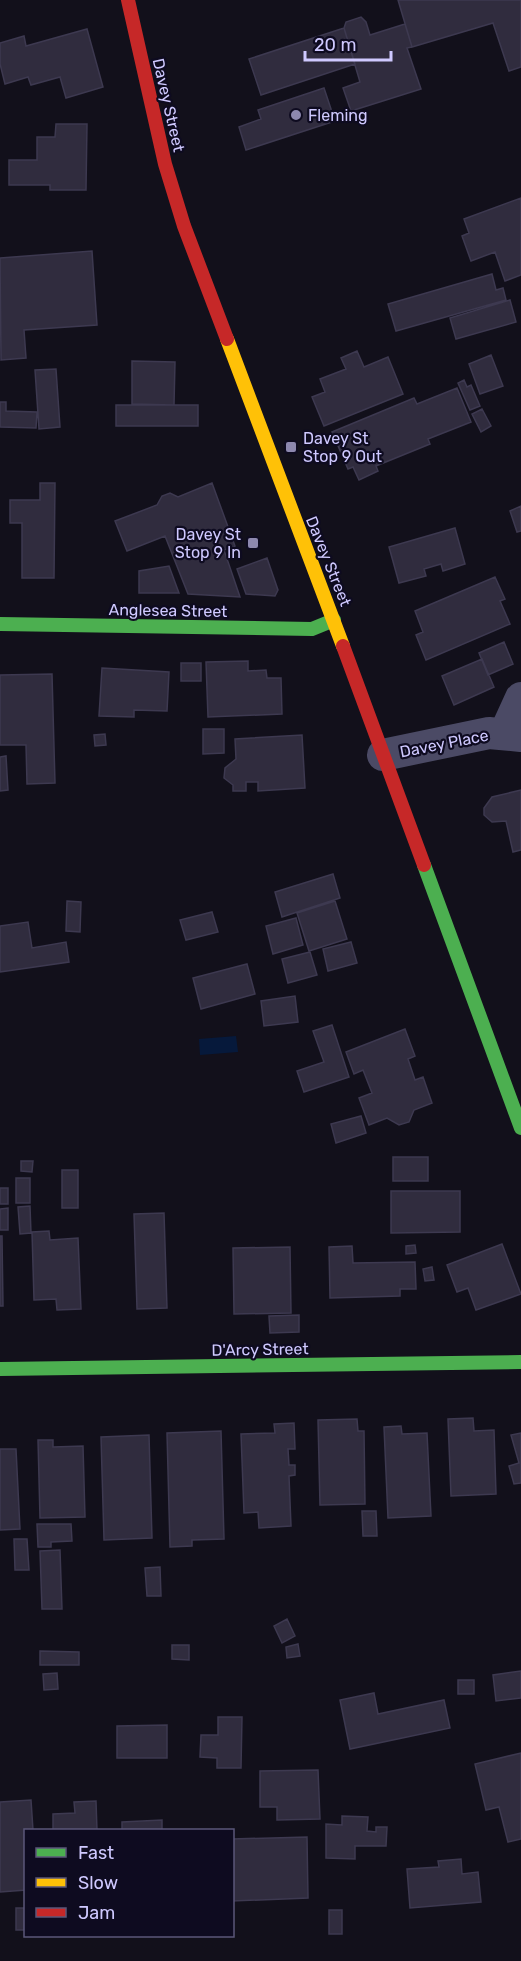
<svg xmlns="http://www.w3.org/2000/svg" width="521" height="1961" font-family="Rubik,sans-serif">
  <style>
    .water { fill: #06193b }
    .building { fill: #302c3e; stroke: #3d3950; stroke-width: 1.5 }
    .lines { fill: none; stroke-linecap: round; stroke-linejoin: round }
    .street { stroke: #4b4a65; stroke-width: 32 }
    .fast { stroke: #4caf50; stroke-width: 14 }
    .slow { stroke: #ffc107; stroke-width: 14 }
    .jam { stroke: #c62828; stroke-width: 14 }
    .poi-dot { fill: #8d88af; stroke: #0e0b20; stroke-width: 2 }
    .labels { text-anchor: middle; stroke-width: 4.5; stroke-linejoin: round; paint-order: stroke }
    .street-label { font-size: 16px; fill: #cfc9ff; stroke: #0e0b20 }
    .poi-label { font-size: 16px; fill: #cfc9ff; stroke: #0e0b20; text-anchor: start }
  </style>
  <rect width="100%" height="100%" fill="#12101b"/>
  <path class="water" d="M236,1036L238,1052L200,1055L199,1039Z"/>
  <path class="building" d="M398,0H521V67L509,71L493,23L412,47Z
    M361,17L366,22L370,35L405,24L412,47L407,48L421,89L351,111L343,88L360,82L344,28L346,22Z
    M344,28L355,64L261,95L249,59Z
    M87,29L103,87L66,98L60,77L31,85L28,77L5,84L0,64V43L24,36L26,46Z
    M324,88L335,121L246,150L239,127L261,119L258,110Z
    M56,124H87L86,190H50V185H9V160H37V137H55Z
    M521,198V275L505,281L495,252L471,261L462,236L469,233L464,219Z
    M92,251L97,325L24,330L26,358L1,360L0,258Z
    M492,274L496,290L503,288L506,300L396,331L388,304Z
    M510,300L516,322L456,339L450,318Z
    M357,351L364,367L388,357L403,394L324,426L312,397L325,392L320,379L346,369L341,358Z
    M491,355L503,386L480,394L469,364Z
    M132,361L175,362L174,405L132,404Z
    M56,369L60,427L39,429L35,370Z
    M464,380L467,387L471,385L480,406L470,410L458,383Z
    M457,388L471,422L428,439L430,444L376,466L378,471L359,480L353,467L348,469L332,432L414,398L417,404Z
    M0,402H6V411L37,412L36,428L0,427Z
    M116,405H198V426H116Z
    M482,409L491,426L481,432L472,414Z
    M40,483H55L54,578H22V523H10V500H40Z
    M212,483L235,546L224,550L240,597L188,594L165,536L127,551L115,521L157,505L162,496L170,493L178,497Z
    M521,506V531L517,532L510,511Z
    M455,528L465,564L443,571L441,564L424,569L426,576L399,583L389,547Z
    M267,558L278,590L275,596L246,594L237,569Z
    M169,566L179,593H139V571Z
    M495,577L505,599L500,601L510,624L426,660L416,635L423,632L415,611Z
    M504,642L513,664L488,675L479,653Z
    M482,659L494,687L454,705L442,676Z
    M248,661V671L266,670L267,678H281L282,714L208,717L206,662Z
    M181,663H201V681H181Z
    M102,668L169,672L167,711L134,710V717L99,716Z
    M52,674L55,783L27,784L26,745H0V675Z
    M203,729H224V753L203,754Z
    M105,734L106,745L95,746L94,735Z
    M302,735L305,788L258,791V782H246V791H233V785L224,778L225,768L236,759L235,739Z
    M6,756L8,790L0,791V757Z
    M521,790V850L513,852L506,821L492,822L484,815V808L492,797Z
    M333,874L340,898L282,917L275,892Z
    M67,901L81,902L80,932L66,931Z
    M335,901L347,939L309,951L297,913Z
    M212,912L218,932L186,940L180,920Z
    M296,918L303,945L273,954L266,926Z
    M28,922L32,948L66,942L69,962L0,972V926Z
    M351,942L357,963L328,971L323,949Z
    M310,952L317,975L288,983L282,959Z
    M247,964L255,994L201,1009L193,978Z
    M295,996L298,1022L264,1026L261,1001Z
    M332,1025L349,1077L304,1092L297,1071L324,1062L313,1031Z
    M405,1029L415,1056L408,1059L415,1080L423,1077L432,1103L414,1110L409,1122L399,1125L387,1118L369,1125L359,1098L372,1093L363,1070L354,1074L346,1052Z
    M361,1116L366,1133L336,1143L331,1124Z
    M393,1157H428V1181H393Z
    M21,1161H33L32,1172L21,1171Z
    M62,1170H78V1208H62Z
    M16,1178H30V1203H16Z
    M0,1188H8V1204H0Z
    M391,1191H460V1232L391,1233Z
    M30,1206L31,1233L20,1234L18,1207Z
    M8,1208V1230H0V1209Z
    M164,1213L167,1308L137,1309L134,1214Z
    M49,1231L50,1240L78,1238L81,1309L57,1310L56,1299L34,1300L32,1232Z
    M0,1236H2L3,1306H0Z
    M502,1244L521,1294L476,1310L468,1288L457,1292L447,1265Z
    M415,1245L416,1253L406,1254V1246Z
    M352,1246L353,1263L415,1262L416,1289H400V1296L330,1298L329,1247Z
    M290,1247L291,1313L234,1314L233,1248Z
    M432,1267L434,1280L425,1281L423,1269Z
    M299,1315V1332L270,1333L269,1316Z
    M473,1418L474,1431L494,1430L496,1494L451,1496L448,1419Z
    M357,1419L358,1431H364L365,1504L320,1505L318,1420Z
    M294,1423L295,1449H288L289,1465H295V1475L289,1476L291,1526L259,1528L258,1512L244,1513L241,1434L275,1433L274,1424Z
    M401,1426L402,1434L427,1433L431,1516L388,1518L384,1427Z
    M221,1431L224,1539L192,1540V1546L170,1547L167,1433Z
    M521,1433V1483L514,1484L509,1466L519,1463L511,1435Z
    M149,1435L152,1538L104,1540L101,1437Z
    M38,1440H53V1447L83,1446L85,1517L40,1518Z
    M0,1449H16L20,1529L0,1530Z
    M362,1511H376L377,1536H363Z
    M37,1524H71L72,1541L51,1542V1547H38Z
    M14,1539H27L29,1570H15Z
    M60,1550L62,1609H42L40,1551Z
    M160,1567L161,1596H147L145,1568Z
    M287,1619L295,1636L282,1643L274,1626Z
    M298,1644L300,1656L287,1658L286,1647Z
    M172,1645H189V1660L172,1659Z
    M40,1651L79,1652V1665H40Z
    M521,1671V1698L496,1701L493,1675Z
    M57,1673L58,1689L44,1690L43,1674Z
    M458,1680H474V1694H458Z
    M374,1693L378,1714L444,1700L450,1728L350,1749L340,1700Z
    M218,1717H242L241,1768H217V1758L200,1757L201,1735H218Z
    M167,1725V1758H117V1726Z
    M521,1753V1839L508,1842L499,1807L486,1810L475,1764Z
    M318,1770L320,1819L277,1820V1807H260V1771Z
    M31,1800L33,1830H26V1890L0,1892V1802Z
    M96,1801L97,1830H53V1814L75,1813L74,1802Z
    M342,1816L368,1817L367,1831L376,1832V1827H387L386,1846H355V1859L326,1858V1824L342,1825Z
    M162,1820V1830H122V1822Z
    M307,1837L308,1898L232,1901V1839Z
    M461,1859L462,1874L478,1872L481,1902L410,1908L407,1869L439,1867L438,1861Z
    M16,1908H26V1930H16Z
    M329,1910H342V1934H329Z"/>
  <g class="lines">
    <path class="street" d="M505,733L521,698
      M383,755L489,733L521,736"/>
    <path class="fast" d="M0,624L312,629L334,620
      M424,865L521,1128
      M0,1369L521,1362"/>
    <path class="slow" d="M227,339L343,646"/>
    <path class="jam" d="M128,0L165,164L184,226L227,339
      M343,646L424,865"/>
  </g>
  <g class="poi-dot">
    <circle cx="296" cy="115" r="6"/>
    <rect x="285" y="441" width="12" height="12" rx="3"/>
    <rect x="247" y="537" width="12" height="12" rx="3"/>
  </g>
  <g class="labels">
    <g class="street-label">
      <text transform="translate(169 105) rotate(77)" y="6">Davey Street</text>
      <text transform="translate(329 561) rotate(68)" y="6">Davey Street</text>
      <text transform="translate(168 610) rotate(1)" y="6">Anglesea Street</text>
      <text transform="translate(444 743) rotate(-11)" y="6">Davey Place</text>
      <text transform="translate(260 1349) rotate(-1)" y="6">D'Arcy Street</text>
    </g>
    <g class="poi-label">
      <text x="308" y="121">Fleming</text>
      <text x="303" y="444">Davey St<tspan x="303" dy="18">Stop 9 Out</tspan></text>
      <text x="241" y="540" text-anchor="end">Davey St<tspan x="241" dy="18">Stop 9 In</tspan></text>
    </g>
  </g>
  <rect x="24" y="1829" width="210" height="108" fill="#0e0b20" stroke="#5b5779" stroke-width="1.5"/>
  <rect x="36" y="1848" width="30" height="9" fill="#4caf50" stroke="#5b5779" stroke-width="1.5"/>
  <text x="78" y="1859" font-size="18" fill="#cfc9ff">Fast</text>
  <rect x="36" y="1878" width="30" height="9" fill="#ffc107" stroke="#5b5779" stroke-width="1.5"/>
  <text x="78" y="1889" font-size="18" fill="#cfc9ff">Slow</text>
  <rect x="36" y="1908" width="30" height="9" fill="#c62828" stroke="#5b5779" stroke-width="1.5"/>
  <text x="78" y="1919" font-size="18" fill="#cfc9ff">Jam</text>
  <path d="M305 51v9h86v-9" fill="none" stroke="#cfc9ff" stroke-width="3"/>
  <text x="314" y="51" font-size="18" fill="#cfc9ff" stroke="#0e0b20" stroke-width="4.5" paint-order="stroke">20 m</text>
</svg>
